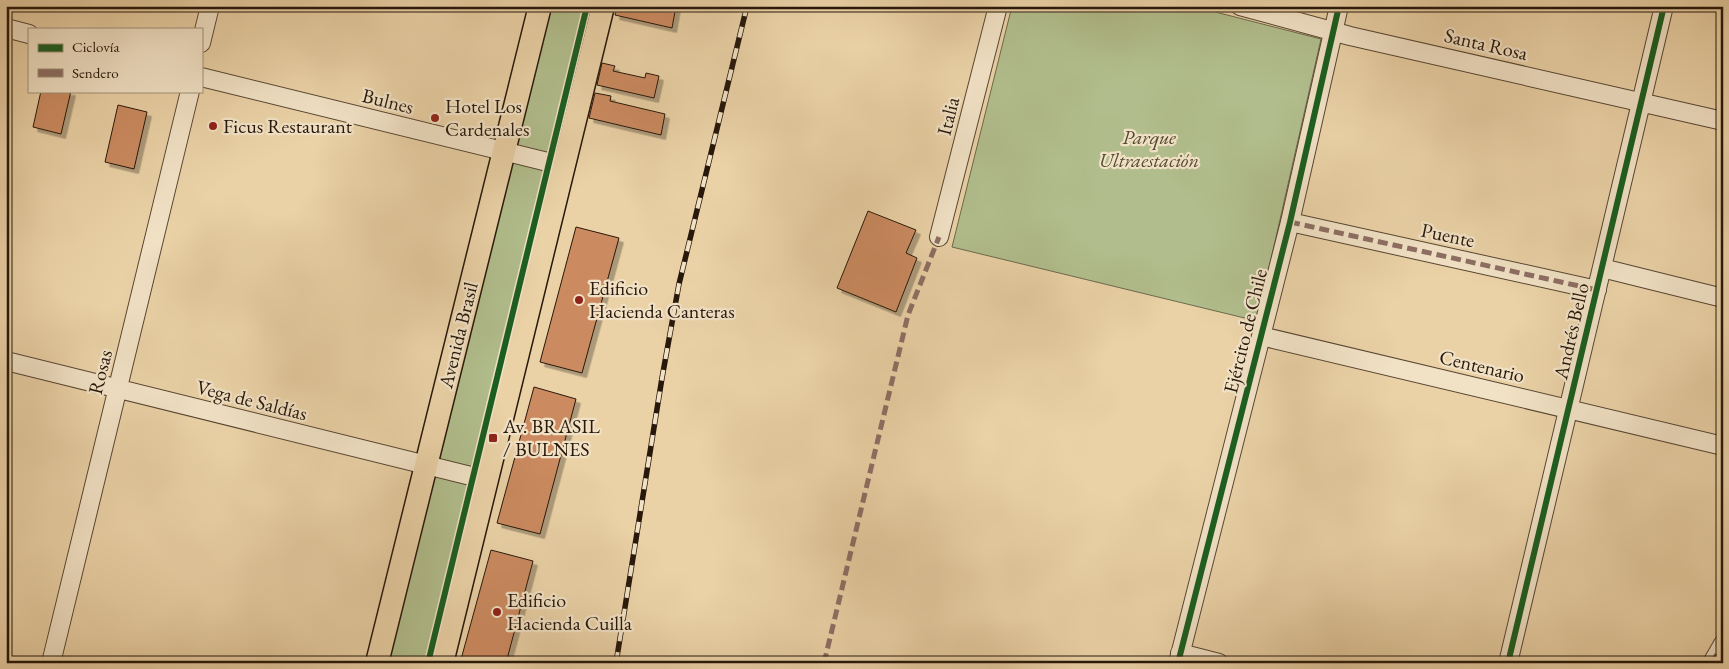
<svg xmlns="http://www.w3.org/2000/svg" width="1729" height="669" font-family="'EB Garamond',serif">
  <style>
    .green { fill: #b1bd8c; stroke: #6c6a4c }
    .building { fill: #cb8a60; stroke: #27180b; filter: url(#shadow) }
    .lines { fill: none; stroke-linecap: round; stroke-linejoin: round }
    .minor-casing { stroke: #584632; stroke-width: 20 }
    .major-casing { stroke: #27180b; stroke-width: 25 }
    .minor { stroke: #f1e1c5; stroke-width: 18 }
    .major { stroke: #ead1a6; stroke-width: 22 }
    .rail-casing { stroke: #27180b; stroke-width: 5.5 }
    .rail { stroke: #f1e1c5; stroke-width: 4; stroke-dasharray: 11; stroke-linecap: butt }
    .quiet { stroke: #8d6e63; stroke-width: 5; stroke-dasharray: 10 5; stroke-linecap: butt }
    .cycleway-casing { stroke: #f1e1c5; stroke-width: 9 }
    .cycleway { stroke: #1b5e20; stroke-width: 6 }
    .poi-dot { fill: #8f2418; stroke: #f1e1c5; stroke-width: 2 }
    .labels { text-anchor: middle; stroke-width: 4.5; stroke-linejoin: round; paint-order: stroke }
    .street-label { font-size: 20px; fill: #27180b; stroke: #f1e1c5 }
    .poi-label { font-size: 20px; fill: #27180b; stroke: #f1e1c5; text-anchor: start }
    .park-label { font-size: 20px; font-style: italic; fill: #504a32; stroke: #f1e1c5 }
  </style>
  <defs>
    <filter id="shadow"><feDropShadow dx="4.5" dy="4.5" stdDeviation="0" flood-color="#0004"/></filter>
  </defs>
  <rect width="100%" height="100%" fill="#ead1a6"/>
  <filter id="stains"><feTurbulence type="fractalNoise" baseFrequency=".004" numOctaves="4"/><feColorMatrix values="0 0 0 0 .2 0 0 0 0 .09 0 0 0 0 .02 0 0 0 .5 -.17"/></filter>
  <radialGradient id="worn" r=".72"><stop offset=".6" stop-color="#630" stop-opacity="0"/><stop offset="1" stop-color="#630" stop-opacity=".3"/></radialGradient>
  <path class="green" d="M548,6H594L557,157L514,148Z
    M1012,6H1192L1321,39L1257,321L952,247Z
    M511,162L553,171L476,469L433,459Z
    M430,472L480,483L436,663H384Z"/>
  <path class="building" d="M617,6L663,7L676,6L672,28L615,15Z
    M602,63L615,66L613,71L645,78L646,73L659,76L654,98L597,85Z
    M41,91H71L61,134L33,127Z
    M595,93L611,96L610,101L665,114L661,135L589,118Z
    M118,105L147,112L134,169L105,162Z
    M868,211L916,230L906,253L917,258L896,312L837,288Z
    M576,227L619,238L582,373L540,362Z
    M534,387L576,399L540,534L497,523Z
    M491,550L533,561L506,663H460Z"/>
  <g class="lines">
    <g class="minor-casing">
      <path id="minor" d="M1240,6L1350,36L1723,121
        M6,28L29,34
        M201,43L210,6
        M201,77L564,166
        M1290,222L1597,290
        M939,237L998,6
        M1602,268L1723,298
        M1261,336L1723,446
        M6,361L487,480
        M1180,653L1219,663
        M51,663L190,91
        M1178,663L1290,222L1339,6
        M1508,663L1664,6
        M1712,663L1723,644"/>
    </g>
    <g class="major-casing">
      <path id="major" d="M377,663L540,6
        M442,663L603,6"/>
    </g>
    <use href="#minor" class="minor"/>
    <use href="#major" class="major"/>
    <g class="rail-casing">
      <path id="rail" d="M616,663L662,378L679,284L747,6"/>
    </g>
    <use href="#rail" class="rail"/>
    <path class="quiet" d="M1290,222L1597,290
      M824,663L908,315L939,237
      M1712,663L1723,644"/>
    <g class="cycleway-casing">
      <path id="cycleway" d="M428,663L587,6
        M1178,663L1290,222L1339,6
        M1508,663L1664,6"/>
    </g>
    <use href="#cycleway" class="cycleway"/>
  </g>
  <g class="poi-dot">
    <circle cx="435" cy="118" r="5"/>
    <circle cx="213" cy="126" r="5"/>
    <circle cx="579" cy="300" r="5"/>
    <rect x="488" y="433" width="10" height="10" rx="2.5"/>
    <circle cx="497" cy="612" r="5"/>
  </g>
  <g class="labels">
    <g class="street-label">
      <text transform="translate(1486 44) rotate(13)" y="7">Santa Rosa</text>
      <text transform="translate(388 101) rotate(14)" y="7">Bulnes</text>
      <text transform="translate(948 116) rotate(-76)" y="7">Italia</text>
      <text transform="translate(1448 235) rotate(12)" y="7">Puente</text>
      <text transform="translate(1245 331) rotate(-76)" y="7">Ejército de Chile</text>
      <text transform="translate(1571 331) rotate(-77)" y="7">Andrés Bello</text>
      <text transform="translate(458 335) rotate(-76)" y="7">Avenida Brasil</text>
      <text transform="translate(1482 366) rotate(13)" y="7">Centenario</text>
      <text transform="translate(100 372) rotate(-76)" y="7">Rosas</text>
      <text transform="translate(252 400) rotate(14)" y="7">Vega de Saldías</text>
    </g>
    <g class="poi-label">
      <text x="445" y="113">Hotel Los<tspan x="445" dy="23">Cardenales</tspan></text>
      <text x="223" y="133">Ficus Restaurant</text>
      <text x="589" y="295">Edificio<tspan x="589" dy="23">Hacienda Canteras</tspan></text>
      <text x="503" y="433">Av. BRASIL<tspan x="503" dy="23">/ BULNES</tspan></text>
      <text x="507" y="607">Edificio<tspan x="507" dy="23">Hacienda Cuilla</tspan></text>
    </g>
    <g class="park-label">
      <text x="1149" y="144">Parque<tspan x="1149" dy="23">Ultraestación</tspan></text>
    </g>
  </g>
  <rect width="1729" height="669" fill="none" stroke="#ead1a6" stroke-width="25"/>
  <rect x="8" y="8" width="1714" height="654" fill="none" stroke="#27180b" stroke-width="2.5"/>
  <rect x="12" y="12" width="1704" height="644" fill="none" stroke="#27180b"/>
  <rect x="28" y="28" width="175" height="65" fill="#f1e1c5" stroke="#a0917b"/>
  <rect x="38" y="44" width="25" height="8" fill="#1b5e20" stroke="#a0917b"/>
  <text x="72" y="52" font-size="15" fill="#27180b">Ciclovía</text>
  <rect x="38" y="69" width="25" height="8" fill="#8d6e63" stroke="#a0917b"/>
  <text x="72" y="78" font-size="15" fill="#27180b">Sendero</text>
  <rect width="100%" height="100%" filter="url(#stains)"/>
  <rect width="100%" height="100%" fill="url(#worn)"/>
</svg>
